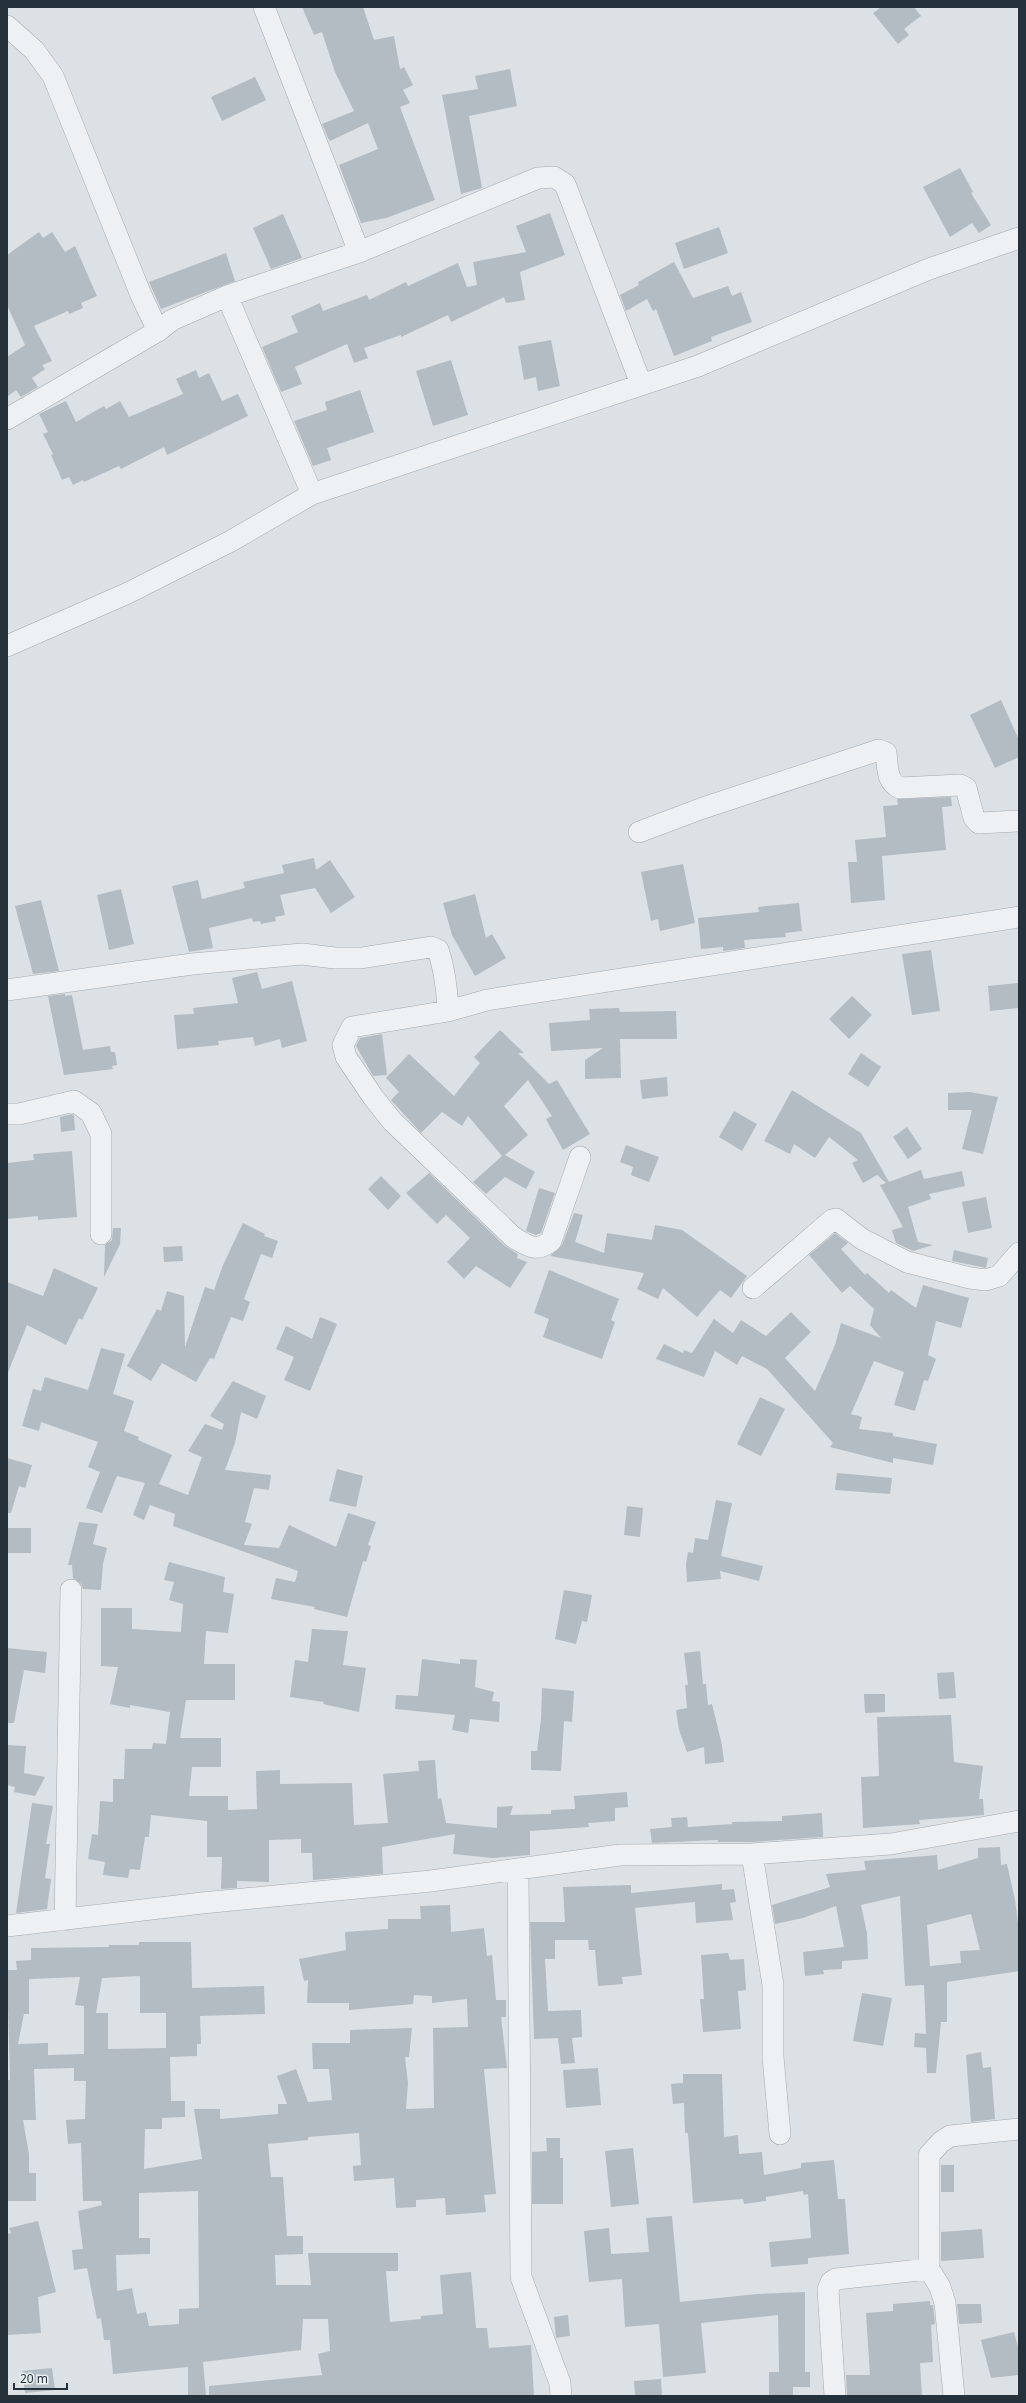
<svg xmlns="http://www.w3.org/2000/svg" width="1026" height="2403" font-family="'Noto Sans',sans-serif">
  <style>
    .building { fill: #b3bcc2; fill-rule: evenodd }
    .lines { fill: none; stroke-linecap: round; stroke-linejoin: round }
    .street-casing { stroke: #a2a9af; stroke-width: 22 }
    .street { stroke: #eef1f4; stroke-width: 21 }
  </style>
  <rect width="100%" height="100%" fill="#dce1e5"/>
  <path class="building" d="M302,7H363L374,40L394,36L400,69L404,67L413,85L403,90L410,103L400,107L435,200L386,218L361,223L339,165L378,149L368,123L330,141L328,138L322,124L354,111L335,72L322,32L314,35Z
    M881,7H914L921,16L904,29L909,35L898,44L873,13Z
    M510,69L517,106L469,116L482,188L461,194L442,95L478,89L475,76Z
    M255,77L266,100L222,121L211,97Z
    M960,168L973,192L971,193L991,225L979,233L972,223L950,237L923,187Z
    M550,213L565,255L520,272L525,300L506,303L504,297L451,322L448,315L401,337V335L364,348L368,358L354,363L347,344L295,367L302,384L281,392L262,347L298,332L291,316L320,303L323,311L367,295L369,300L406,282L408,286L458,263L467,287L477,285L473,262L526,252L516,226Z
    M283,214L302,258L271,269L253,228Z
    M719,227L728,253L684,269L675,243Z
    M39,232L43,238L52,232L65,252L75,246L97,296L81,303L83,308L69,314L68,311L34,326L52,361L42,365L45,369L32,378L38,387L21,397L16,390L7,397V357L25,345L7,305V255Z
    M226,253L235,281L161,309L149,282Z
    M674,262L693,298L728,286L732,296L741,292L752,322L711,337L712,341L674,356L656,309L653,311L647,299L626,311L620,295L639,285L638,282Z
    M551,340L560,386L538,391L536,377L524,380L518,346Z
    M451,360L468,415L433,426L416,371Z
    M196,370L199,378L209,373L222,401L238,394L248,416L167,455L164,447L121,469L119,466L84,482L83,480L73,485L69,477L62,480L51,455L53,454L43,434L48,432L39,414L66,401L76,422L104,406L106,409L120,401L129,417L183,394L176,379Z
    M360,390L374,432L327,448L331,460L313,466L294,421L327,410L325,402Z
    M1001,700L1019,740V757L995,768L970,715Z
    M951,797L952,806L942,807L946,850L882,856L885,900L851,903L848,862H857L855,840L886,837L883,806L898,805L897,799Z
    M314,858L316,870L330,860L355,897L331,913L315,888L280,895L285,915L275,917L276,921L261,924L260,921L253,922L252,918L209,928L213,948L189,952L172,886L198,880L202,899L245,888L243,882L284,873L282,865Z
    M683,864L695,923L660,931L658,919L651,921L641,872Z
    M121,889L134,944L109,950L97,895Z
    M475,894L486,938L492,934L506,958L475,976L452,935L443,903Z
    M41,900L59,971L33,974L15,906Z
    M799,903L802,931L785,933L786,937L744,940L745,948L723,951V947L701,949L698,918L759,912L758,907Z
    M931,950L940,1011L912,1015L902,954Z
    M257,972L262,989L292,981L307,1041L282,1048L280,1039L255,1046L253,1037L218,1041L219,1045L177,1049L174,1015L194,1014L193,1008L238,1003L232,978Z
    M1019,983V1008L990,1011L988,986Z
    M65,994V996L72,995L83,1050L110,1046L111,1052H115L117,1065L112,1066L113,1069L64,1075L48,996Z
    M852,996L872,1015L849,1039L829,1019Z
    M619,1008L620,1012L676,1011L677,1039H620L621,1078L585,1079V1060L603,1048L551,1051L549,1023L590,1020L589,1009Z
    M500,1030L524,1053H518L549,1084L557,1080L590,1134L563,1150L546,1119L552,1116L528,1080L504,1106L528,1135L505,1155L535,1172L526,1189L505,1177L486,1194L473,1182L502,1156L468,1116L462,1126L442,1112L421,1133L391,1100L399,1092L386,1078L409,1054L454,1096L480,1063L474,1057Z
    M382,1034L387,1075L373,1076L356,1046L360,1038Z
    M861,1053L881,1067L868,1087L848,1074Z
    M667,1077L668,1096L642,1099L640,1080Z
    M792,1090L861,1133L889,1182L921,1170L924,1179L962,1171L965,1186L929,1194L931,1199L908,1207L918,1242L933,1245L913,1251L896,1243L892,1230L903,1227L880,1185L886,1183L877,1175L863,1183L852,1163L858,1160L829,1137L815,1158L794,1144L790,1154L764,1141Z
    M970,1092L998,1097L983,1154L962,1149L972,1110H948V1093Z
    M734,1111L757,1124L742,1151L719,1137Z
    M72,1114L74,1116L75,1130L61,1132L60,1117Z
    M907,1127L922,1149L908,1159L893,1137Z
    M626,1145L659,1157L649,1182L631,1175L633,1167L620,1162Z
    M72,1151L77,1217L38,1220V1216L7,1219V1163L34,1160L33,1154Z
    M429,1173L505,1246L518,1254L517,1258L527,1262L510,1288L476,1266L464,1279L447,1262L470,1238L446,1215L437,1224L406,1193Z
    M381,1176L401,1196L388,1210L368,1189Z
    M539,1188L555,1193L541,1233L536,1235L526,1231Z
    M986,1197L992,1228L968,1233L962,1202Z
    M574,1213L583,1215L575,1242L604,1253L607,1233L652,1240L655,1225L682,1230L747,1276L731,1298L720,1290L697,1317L663,1288L658,1299L637,1289L644,1273L550,1256L562,1245Z
    M243,1223L265,1234L264,1236L278,1241L272,1258L261,1254L244,1299L250,1302L243,1321L231,1317L214,1359L210,1358L196,1382L162,1363L151,1381L127,1366L157,1309L161,1311L167,1291L184,1296L185,1347L205,1287L214,1290L223,1265Z
    M113,1228H121L120,1244L104,1277L105,1245L112,1240Z
    M835,1233L848,1243L841,1249L865,1275L867,1273L889,1293L891,1290L916,1308L923,1285L969,1298L961,1328L936,1321L928,1355L936,1359L928,1381L924,1380L915,1411L894,1405L904,1372L874,1361L851,1414L862,1417L859,1429L893,1433V1436L937,1444L933,1465L893,1458V1463L830,1447L833,1443L767,1369L742,1356L737,1365L715,1351L704,1377L656,1359L664,1344L683,1353L684,1350L692,1353L714,1319L733,1333L741,1320L766,1336L791,1312L811,1332L785,1358L815,1391L835,1345L841,1323L881,1338L870,1325L874,1309L850,1286L842,1293L809,1255Z
    M182,1246L183,1261L164,1262L163,1247Z
    M954,1250L988,1258L986,1268L952,1261Z
    M54,1268L98,1288L82,1320L79,1318L66,1345L27,1325L7,1375V1282L43,1296Z
    M549,1270L619,1299L611,1320L615,1322L602,1359L543,1337L549,1319L534,1313Z
    M320,1317L337,1324L310,1391L284,1380L294,1357L276,1349L286,1326L312,1339Z
    M101,1348L125,1354L113,1394L134,1401L124,1431L139,1437L138,1440L172,1455L159,1484L188,1495L202,1457L188,1451L205,1424L222,1430L224,1424L210,1416L233,1381L266,1396L257,1419L241,1412L235,1443L225,1470L271,1475L269,1490L254,1488L245,1522L252,1524L244,1545L279,1548L289,1525L336,1547L348,1513L376,1522L368,1545L371,1546L366,1562L363,1561L347,1617L314,1609L315,1607L271,1599L276,1578L295,1582L298,1571L173,1526L175,1514L150,1505L144,1520L133,1515L145,1483L117,1476L102,1513L86,1508L100,1472L88,1467L98,1442L41,1422L39,1431L22,1426L33,1389L41,1391L45,1377L88,1390Z
    M760,1397L785,1409L761,1456L737,1444Z
    M7,1458L32,1465L25,1488L19,1486L11,1513H7Z
    M337,1469L363,1476L356,1507L329,1501Z
    M837,1473L892,1478L890,1494L835,1490Z
    M716,1500L732,1503L721,1556L763,1566L759,1581L720,1571L721,1579L687,1582L686,1564L688,1552L693,1553L695,1538L708,1540Z
    M627,1506L643,1508L640,1537L624,1535Z
    M79,1522L98,1524L93,1544L107,1548L103,1564L101,1590L83,1589L81,1584L73,1578L72,1565H68Z
    M7,1528H31V1553H7Z
    M169,1562L225,1577L223,1592L234,1594L228,1633L206,1631L204,1664H235V1700H186L180,1738H221V1767H192L189,1796H228V1810L257,1809L256,1771L280,1770V1784L352,1783L354,1825L388,1823L383,1774L419,1771L418,1761L435,1760L438,1799L441,1798L446,1823L497,1828V1807L513,1806L510,1815L551,1814V1810L575,1809L574,1796L627,1792L628,1807L615,1808V1821L588,1823L589,1827L530,1831V1855L493,1858L453,1854L455,1834L382,1847L383,1874L313,1880L312,1853H301V1839L269,1840V1882L237,1881V1888L221,1889L222,1857H207V1821L151,1815L149,1837H145L140,1870L130,1869L128,1878L103,1875L105,1862L88,1859L92,1834L98,1835L100,1801L113,1802V1779H124L125,1749H152L153,1743L166,1744L170,1712L130,1705V1708L110,1704L118,1667L101,1666V1608H132V1629L181,1632L183,1604L169,1600L174,1582L164,1580Z
    M564,1590L592,1595L587,1622L582,1621L576,1644L555,1639Z
    M312,1629L348,1631L343,1665L366,1668L359,1712L323,1704L324,1702L290,1697L295,1660L308,1662Z
    M7,1648L47,1652L45,1673L24,1670L14,1723H7Z
    M700,1651L703,1684H706L708,1705L712,1704L722,1745L724,1762L705,1764L704,1747L687,1752L679,1730L676,1710L687,1708L685,1685H688L684,1653Z
    M422,1659L460,1664V1659L477,1660L475,1687L494,1692L492,1701L500,1702L499,1722L470,1719L468,1733L452,1730L455,1715L395,1709L396,1695L418,1696Z
    M954,1672L956,1698L939,1699L937,1673Z
    M542,1688L574,1691L572,1722L564,1721L561,1771L531,1770V1751H537L541,1719Z
    M864,1694H885V1712L865,1713Z
    M951,1715L954,1762L983,1766L979,1799H983L984,1815L919,1820L920,1824L863,1828L861,1777L879,1776L877,1717Z
    M7,1745L26,1746L24,1773L45,1777L35,1796L14,1792L15,1787L7,1785Z
    M32,1803L53,1806L46,1844H50L45,1878L51,1879L47,1909L16,1913Z
    M822,1813L823,1837L752,1842H718V1840L652,1843L650,1829L672,1827L671,1818L687,1817L688,1827L732,1824V1822L782,1821V1816Z
    M1000,1847L1001,1865L1007,1864L1015,1900L1019,1931V1971L947,1982V2022H941L936,2073H927L926,2048L914,2047L915,2033L926,2034L924,1985L905,1986L900,1896L861,1905L867,1933L868,1959L842,1961V1969L823,1970L824,1974L805,1976L803,1952L844,1947L836,1906L803,1918L775,1924L772,1905L830,1887L826,1874L866,1870L864,1861L937,1855L938,1870L978,1858V1848ZM971,1914L980,1950L960,1951L961,1963L930,1966L927,1925Z
    M722,1884V1890L734,1889L736,1902L730,1903L733,1920L696,1923L695,1902L635,1908L642,1975L622,1977L623,1984L598,1986L595,1950H589L588,1940H555V1959H545L548,2011L581,2010L582,2037L572,2038L575,2063L561,2064L558,2038L534,2039L530,1922H565L563,1887L631,1885V1893Z
    M450,1905L451,1932L484,1928L487,1956L492,1955L496,2000H506V2017H501L507,2068L484,2069L496,2194L484,2195L486,2212L446,2215L445,2198L416,2200V2207L396,2208L394,2178L354,2181L353,2166L361,2165L359,2133L308,2137V2140L268,2144L271,2177H283L287,2236H303V2254L275,2255L276,2285H311L308,2253H398V2271H386L390,2322L421,2319V2316L443,2314L440,2275L471,2272L476,2328H487L489,2348L531,2345L534,2396H209V2386L322,2375L318,2354L330,2351L328,2319H303L301,2350L203,2362L206,2396H188V2367L113,2374L110,2340H104L101,2318L97,2319L87,2268L74,2270L72,2250L83,2249L78,2211L102,2205L101,2201H83L81,2143L68,2144L66,2120L85,2119L86,2081H74V2068L34,2069L36,2120H23L29,2154V2173H36V2201H7V2080H10L7,1970H17L16,1961L31,1960V1948L109,1947V1945H139V1942H191L192,1988L264,1986L265,2014L200,2016L201,2044H197V2056L170,2057L171,2101H185V2117L162,2118V2129H145L144,2169L202,2159L194,2109H220V2119L278,2114V2104H287L277,2076L296,2069L308,2102L332,2100L329,2069H313L312,2043H350V2030L412,2028L409,2057H405L408,2083L406,2109L434,2108L433,2028L468,2027L467,1999L432,2003V1996L414,1995L413,2004L349,2010V2003H307L308,1980L304,1981L299,1959L346,1950L345,1932L388,1929V1919H421L420,1906ZM140,1976V2013H166V2048L108,2049V2013H96L102,1978ZM80,1977L75,2005L84,2006V2054L48,2055V2043L18,2044L24,2014H29V1979ZM198,2191L199,2308L179,2309V2324L149,2326L146,2312L137,2314L132,2288L117,2291L116,2255L150,2254V2238H139V2193Z
    M728,1953L730,1960L744,1959L746,1990L738,1991L741,2029L703,2032L700,1999H704L701,1955Z
    M862,1993L892,1998L883,2046L853,2041Z
    M981,2052L983,2068L991,2067L995,2119L971,2122L966,2055Z
    M598,2068L601,2105L566,2108L563,2070Z
    M683,2074H722L724,2137L738,2135L739,2154L762,2152L764,2175L801,2168V2163L834,2160L838,2199H845L849,2254L808,2258V2264L771,2267L769,2242L811,2238L808,2194L804,2195L803,2191L766,2197V2201L744,2204L743,2199L693,2203L688,2133H685L684,2103L673,2104L671,2084L683,2083Z
    M546,2138H560V2158H563V2204H532V2152L547,2151Z
    M633,2148L639,2204L611,2207L605,2151Z
    M941,2165H954V2192H941Z
    M672,2216L680,2302L757,2294L805,2292V2372H810V2387H793V2396H769V2372H779L778,2315L701,2323L706,2373L663,2377L659,2324L625,2327L622,2279L589,2282L584,2231L609,2228L611,2254L649,2252L646,2218Z
    M38,2221L56,2292L38,2297L41,2333L7,2335V2234L11,2233L9,2228Z
    M982,2229L984,2258L941,2261V2232Z
    M930,2301V2305H933L935,2324L931,2325L933,2362L920,2363L922,2396H847L846,2375H870L866,2313L893,2311V2304Z
    M957,2304H981L982,2323L959,2324Z
    M568,2315L570,2336L556,2338L554,2317Z
    M1014,2332L1019,2351V2375L991,2378L981,2340Z
    M52,2368L55,2390L25,2393L22,2371Z
    M661,2379L662,2396H635L634,2381Z"/>
  <g class="lines">
    <g class="street-casing">
      <path id="street" d="M264,7L359,252
        M7,26L34,50L53,76L141,295L158,331L172,320L227,296L312,494
        M227,296L359,252L538,178L554,177L565,184L641,384
        M7,419L158,331
        M7,646L128,593L231,541L312,494L698,366L929,269L1019,238
        M639,832L703,808L879,750L886,753C888,767 886,782 900,788L960,785L966,788L974,818L979,823L1019,821
        M7,990L192,964L302,954L335,958H361L431,947L438,950C445,970 447,990 448,1011
        M7,1114H19L74,1101L91,1113L101,1134V1234
        M580,1157L551,1241C536,1253 528,1246 513,1237L392,1121L373,1097L346,1057L343,1045L352,1027L448,1011L487,1000L1019,917
        M753,1288L832,1220L836,1219L862,1239L907,1262L970,1278L986,1280L999,1276L1019,1253
        M752,1854L773,1985V2057L780,2134
        M518,1870L521,2277L560,2383L561,2396
        M65,1920L71,1590
        M7,1926L202,1903L431,1881L620,1855L752,1854L891,1844L1019,1821
        M835,2396L828,2290L831,2282L836,2279L929,2269
        M954,2396L945,2303L940,2287L929,2269V2155L941,2142L950,2136L1019,2129"/>
    </g>
    <use href="#street" class="street"/>
  </g>
  <rect width="1026" height="2403" fill="none" stroke="#26323b" stroke-width="16"/>
  <path d="M14 2383v6h53v-6" fill="none" stroke="#26323b" stroke-width="2"/>
  <text x="20" y="2383" font-size="12" fill="#26323b" stroke="#ebf0f3" stroke-width="3" paint-order="stroke">20 m</text>
</svg>
